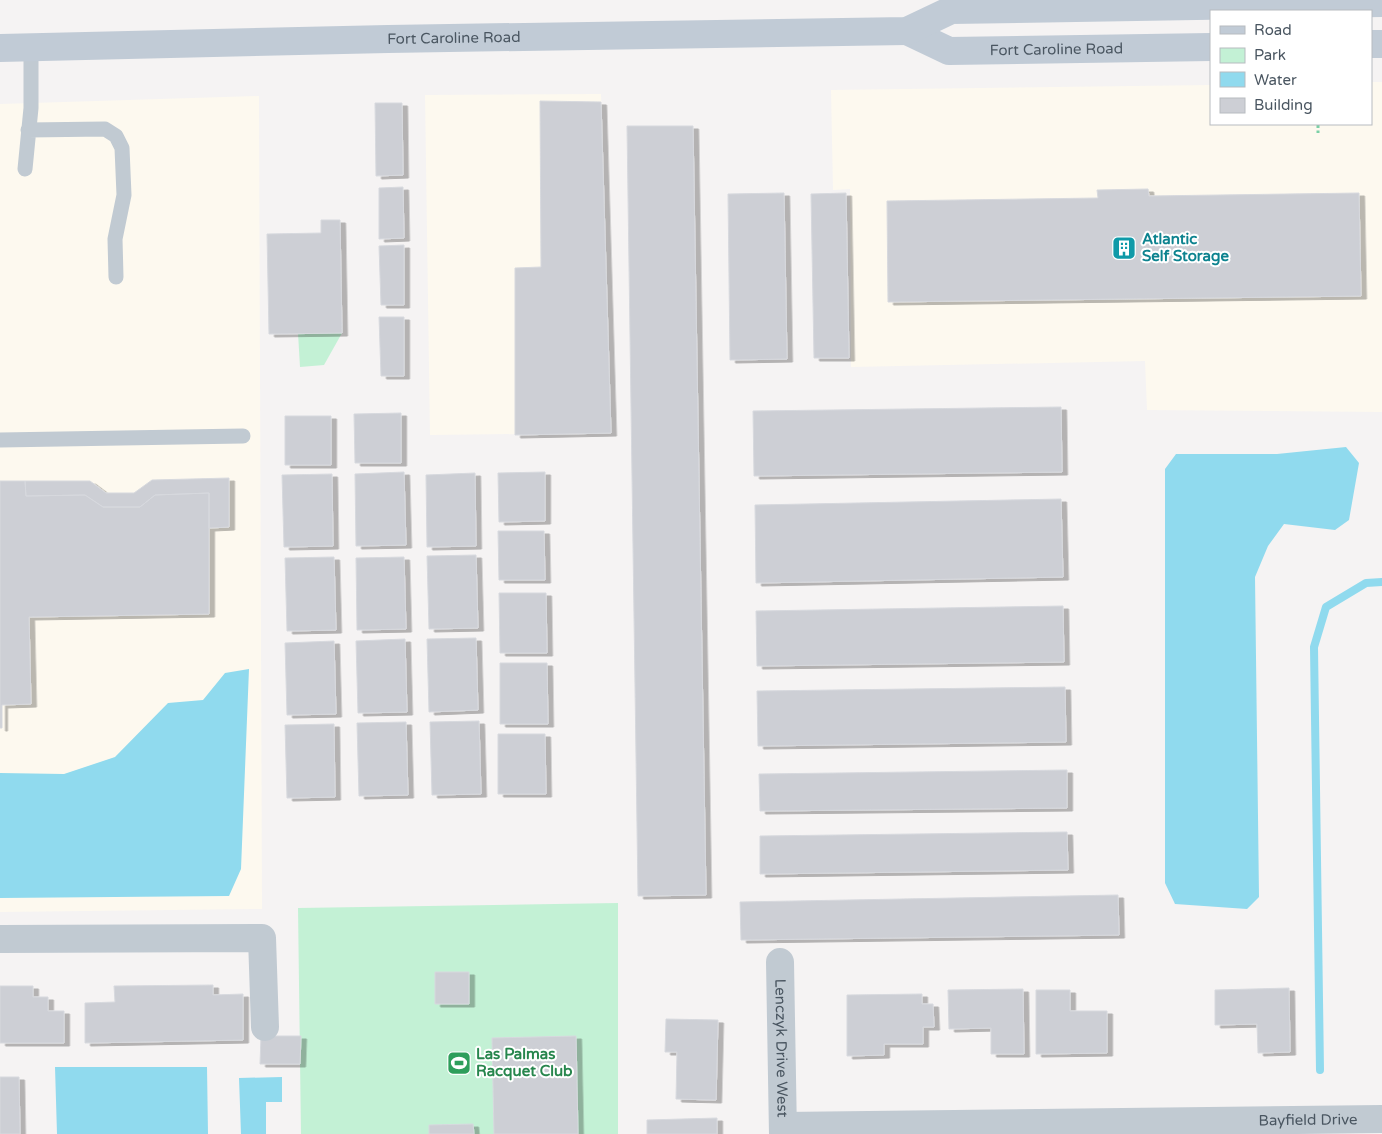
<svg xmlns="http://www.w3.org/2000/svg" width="1382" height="1134" font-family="'Varela Round',sans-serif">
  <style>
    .commercial { fill: #fdf9ef }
    .green { fill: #c3f1d5 }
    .water { fill: #90daee }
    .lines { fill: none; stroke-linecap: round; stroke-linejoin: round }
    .stream { stroke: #90daee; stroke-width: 8 }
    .building { fill: #cdcfd5; stroke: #d7d9de; filter: url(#shadow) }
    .path { stroke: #7ad0a6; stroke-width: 3; stroke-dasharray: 4 2.5; stroke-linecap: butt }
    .lane { stroke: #c1cad2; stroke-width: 15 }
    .street { stroke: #c1cad2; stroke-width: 28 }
    .secondary { stroke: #c1cbd6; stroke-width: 28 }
    .labels { text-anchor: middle; stroke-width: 4; stroke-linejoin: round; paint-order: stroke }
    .street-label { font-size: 15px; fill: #4a5661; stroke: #fff }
    .culture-label { font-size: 15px; font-weight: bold; fill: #0d838f; stroke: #fff; text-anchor: start }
    .leisure-label { font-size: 15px; font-weight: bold; fill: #27864d; stroke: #fff; text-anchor: start }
  </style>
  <defs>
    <filter id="shadow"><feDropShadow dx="5.5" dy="3" stdDeviation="0" flood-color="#0004"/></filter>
  </defs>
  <rect width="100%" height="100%" fill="#f5f3f3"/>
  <path class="commercial" d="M1371,82H1382V412L1147,410L1145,361L851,367L850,189L833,190L831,90L1211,85V124H1371Z
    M601,94L611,433L430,435L425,95Z
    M259,96L262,909L0,912V104Z"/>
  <path class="green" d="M298,333H342L324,365L300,367Z
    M618,903V1134H301L298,908Z"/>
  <path class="water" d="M1346,447L1359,463L1349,520L1335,530L1284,524L1268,546L1255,577L1259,897L1247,909L1175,904L1165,883V469L1176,454H1277Z
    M249,669L241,869L229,896L0,898V773L64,774L115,757L168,703L203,700L225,673Z
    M55,1067H207L208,1134H57Z
    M282,1077V1102H266V1134H241L239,1078Z"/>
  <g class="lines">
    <path class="stream" d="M1320,1070L1314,647L1326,607L1366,583L1382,582"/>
  </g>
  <path class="building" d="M540,101L601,102L611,433L515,435V268L541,267Z
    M375,103H402L403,175L376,176Z
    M627,126H693L706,895L638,896Z
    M403,187L404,238L379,239V188Z
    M1148,189L1149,196L1359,193L1361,296L888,302L887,201L1098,198L1097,190Z
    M784,193L787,359L730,360L728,194Z
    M846,193L849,358H814L811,194Z
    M321,220H340L342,333L269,334L267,234L321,233Z
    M404,245V305H381L379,246Z
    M379,317H404V376H381Z
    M1061,407L1062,472L754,476L753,411Z
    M401,413V463H355L354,414Z
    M285,416H331V465H285Z
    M404,472L406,545L356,546L355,474Z
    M545,472V521L499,522L498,473Z
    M475,473L476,546L427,547L426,475Z
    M332,474L333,546L284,547L282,475Z
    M229,478V527L209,528V493L155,495L140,507H103L85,495L26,496L25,481H90L106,493H134L152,480Z
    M0,481H25L26,496L85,495L103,507H140L155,495L209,493V614L29,617L31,704L2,705V728H0Z
    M1061,499L1063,577L756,583L755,505Z
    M498,531H544L545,580H499Z
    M476,555L478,628L429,629L427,556Z
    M334,557L336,630L287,631L285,558Z
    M404,557L406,629L357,630L356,558Z
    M499,593H546L547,653H500Z
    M1063,606L1064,662L757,666L756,611Z
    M476,638L478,710L429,712L427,639Z
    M405,639L407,712L358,713L356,641Z
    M334,641L336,714L287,715L285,643Z
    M500,663H547L548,724H500Z
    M1065,687L1066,742L758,746L757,691Z
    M479,721L481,794L432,795L430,722Z
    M406,722L408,795L359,796L357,723Z
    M334,724L335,797L287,798L285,725Z
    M498,734H545L546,794H498Z
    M1067,770V808L760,811L759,774Z
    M1067,832L1068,870L760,874V836Z
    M1118,895L1119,935L741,940L740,902Z
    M435,972H469V1004H435Z
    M213,985V995L243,994V1040L85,1043V1003L115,1002L114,986Z
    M0,986H33V997H48V1011H64V1043H0Z
    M1289,988L1290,1052L1258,1053L1257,1024L1215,1025V990Z
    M1023,989L1024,1054H991V1028L949,1029L948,990Z
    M1036,990H1070V1011H1107V1053L1036,1054Z
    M922,994V1004H933L934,1027H923V1044H884V1055L847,1056V995Z
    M666,1019L718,1020L716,1100L676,1099L677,1052H665Z
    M261,1036H301L300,1064H260Z
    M576,1036L578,1134H494L492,1038Z
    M0,1077H19L20,1134H0Z
    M717,1118V1134H647V1120Z
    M473,1124L474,1134H429V1125Z"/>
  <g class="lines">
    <path class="path" d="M1318,124V133"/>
    <path class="lane" d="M28,130L105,129L116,136L122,148L124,195L115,239L116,277
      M25,169L31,108V47
      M0,440L243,436"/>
    <g class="street">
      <path d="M0,939L262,938L265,1027"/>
      <path id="s1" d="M780,962L783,1134"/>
      <path id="s2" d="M783,1126L1382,1119"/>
    </g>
    <g class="secondary">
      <path id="s3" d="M907,31L949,51L1211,47"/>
      <path d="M1371,44H1382"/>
      <path id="s4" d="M0,48L388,39L907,31L951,10L1382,3"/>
    </g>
  </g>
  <defs>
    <g id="building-square" transform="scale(1.25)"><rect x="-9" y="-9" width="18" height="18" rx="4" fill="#0f9aa8" stroke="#fff"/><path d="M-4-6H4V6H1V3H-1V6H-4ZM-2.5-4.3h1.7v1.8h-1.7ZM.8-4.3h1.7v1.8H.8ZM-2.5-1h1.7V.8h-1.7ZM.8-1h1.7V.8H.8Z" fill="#fff"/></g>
    <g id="stadium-square" transform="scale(1.25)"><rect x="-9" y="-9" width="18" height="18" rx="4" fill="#2e9e5b" stroke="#fff"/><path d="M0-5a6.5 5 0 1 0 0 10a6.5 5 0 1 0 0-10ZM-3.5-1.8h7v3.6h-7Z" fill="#fff"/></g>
  </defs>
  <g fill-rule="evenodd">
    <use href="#building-square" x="1124" y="248"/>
    <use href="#stadium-square" x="459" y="1063"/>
  </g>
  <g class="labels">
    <g class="street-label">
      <text dy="5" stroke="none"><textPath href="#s4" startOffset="454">Fort Caroline Road</textPath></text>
      <text dy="5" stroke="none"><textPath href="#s3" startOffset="154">Fort Caroline Road</textPath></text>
      <text dy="5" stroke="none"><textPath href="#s1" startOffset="86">Lenczyk Drive West</textPath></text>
      <text dy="5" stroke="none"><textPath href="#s2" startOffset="525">Bayfield Drive</textPath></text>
    </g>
    <g class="culture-label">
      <text x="1142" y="244">Atlantic<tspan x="1142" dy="17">Self Storage</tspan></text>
    </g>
    <g class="leisure-label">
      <text x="476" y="1059">Las Palmas<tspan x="476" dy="17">Racquet Club</tspan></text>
    </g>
  </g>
  <rect x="1210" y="10" width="162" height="115" fill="#ffffff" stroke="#b7bbc0"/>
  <rect x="1220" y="26" width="25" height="8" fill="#c1cbd6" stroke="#b7bbc0"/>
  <text x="1254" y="35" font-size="15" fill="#4a5661">Road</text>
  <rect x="1220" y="48" width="25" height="15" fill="#c3f1d5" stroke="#b7bbc0"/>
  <text x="1254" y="60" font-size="15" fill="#4a5661">Park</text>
  <rect x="1220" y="72" width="25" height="15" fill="#90daee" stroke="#b7bbc0"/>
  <text x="1254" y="85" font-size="15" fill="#4a5661">Water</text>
  <rect x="1220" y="98" width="25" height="15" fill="#cdcfd5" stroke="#b7bbc0"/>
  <text x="1254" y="110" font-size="15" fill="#4a5661">Building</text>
</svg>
